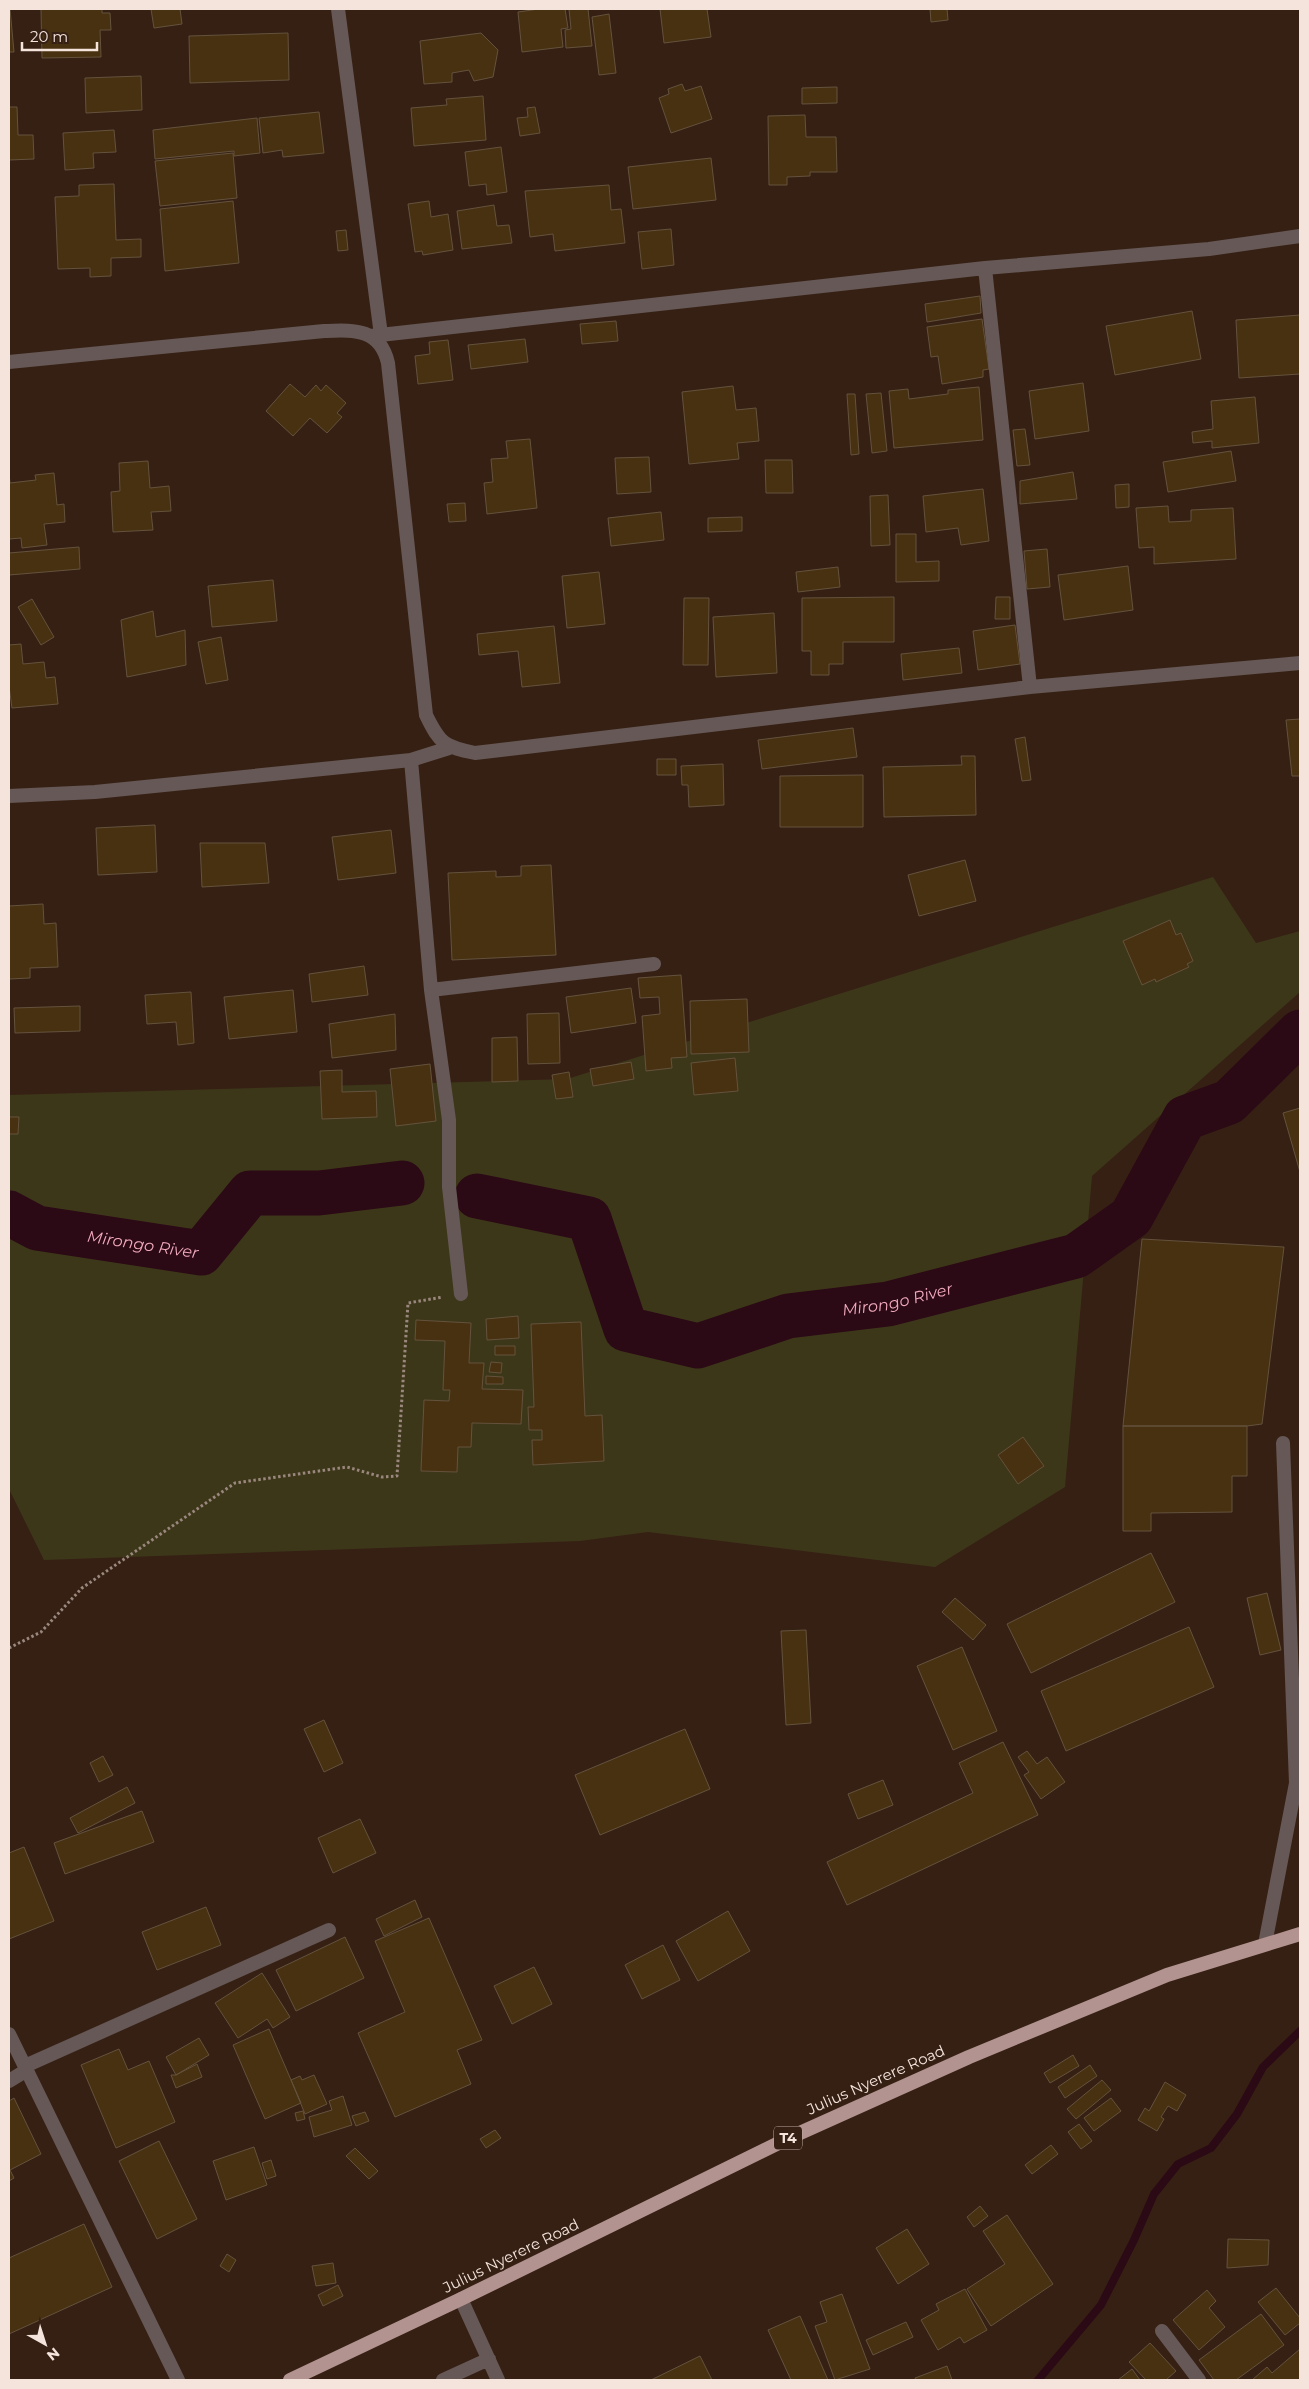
<svg xmlns="http://www.w3.org/2000/svg" width="1309" height="2389" font-family="Montserrat,sans-serif">
  <style>
    .green { fill: #3d371a }
    .lines { fill: none; stroke-linecap: round; stroke-linejoin: round }
    .stream { stroke: #2b0915; stroke-width: 8 }
    .river { stroke: #2b0915; stroke-width: 45 }
    .building { fill: #483111; stroke: #64523d }
    .path { stroke: #9a877d; stroke-width: 3; stroke-dasharray: 2.5 2.5; stroke-linecap: butt }
    .service { stroke: #665856; stroke-width: 14 }
    .minor { stroke: #665856; stroke-width: 14 }
    .trunk { stroke: #b29390; stroke-width: 14 }
    .labels { text-anchor: middle; stroke-width: 4; stroke-linejoin: round; paint-order: stroke }
    .shield { fill: #362014; stroke: #bba9a0; stroke-width: 1 }
    .shield-label { font-size: 14px; font-weight: bold; fill: #f4e4dc }
    .street-label { font-size: 15px; fill: #f4e4dc; stroke: #362014 }
    .water-label { font-size: 16px; font-style: italic; fill: #f1aabd; stroke: #362014 }
  </style>
  <rect width="100%" height="100%" fill="#362014"/>
  <path class="green" d="M1213,877L1256,943L1300,931V992L1092,1176L1065,1487L935,1567L648,1532L580,1541L44,1560L9,1489V1095L567,1079Z"/>
  <g class="lines">
    <path class="stream" d="M1038,2380L1101,2305L1134,2240L1154,2194L1178,2164L1211,2148L1237,2114L1263,2067L1300,2031"/>
    <g class="river">
      <path id="s1" d="M477,1196L589,1219L626,1329L698,1346L788,1316L888,1304L1076,1256L1131,1217L1185,1118L1229,1102L1300,1032"/>
      <path id="s2" d="M9,1213L37,1228L201,1253L250,1193H319L402,1183"/>
    </g>
  </g>
  <path class="building" d="M9,9H10L14,52H9Z
    M41,9H102V13H110L111,30H100L101,57L42,58Z
    M151,9H180L182,24L154,28Z
    M539,9H565L568,28L561,29L563,47L522,52L518,12Z
    M569,9H588L592,46L566,48L565,30L571,29Z
    M660,9H707L711,37L664,43Z
    M930,9H947L948,20L931,22Z
    M609,14L616,73L599,75L592,17Z
    M288,33L289,80L190,83L189,36Z
    M481,33L498,50L493,77L474,81L469,70L452,73V82L424,84L420,41Z
    M141,76L142,110L86,113L85,78Z
    M682,84L685,91L701,86L712,119L671,133L659,98L669,94L668,89Z
    M837,87V103L802,104V88Z
    M483,96L486,140L414,146L411,108L447,105L446,99Z
    M9,107H17L18,135H33L34,159L9,160Z
    M535,107L540,133L520,136L517,118L528,117L527,108Z
    M319,112L324,153L283,157L282,150L263,153L259,118Z
    M805,115L806,137H836L837,172H810V176L787,177V185H769L768,116Z
    M257,118L260,153L234,156V151L155,159L153,130Z
    M114,130L116,152L93,153L94,168L65,170L63,133Z
    M501,147L507,192L487,195L486,184L469,186L465,152Z
    M233,153L237,198L160,206L155,161Z
    M711,158L716,200L633,209L628,167Z
    M114,184L116,240L141,239V257L111,258V276L90,277V268L58,269L55,197L79,196V185Z
    M609,185L611,210L621,209L625,243L555,251L553,234L530,237L525,191Z
    M233,201L239,263L165,271L160,209Z
    M429,201L431,217L448,214L453,250L423,255L422,251L415,252L408,204Z
    M494,205L497,226L509,225L512,243L462,249L457,211Z
    M671,229L674,265L642,269L638,232Z
    M346,230L348,250L338,251L336,231Z
    M980,296L981,313L927,322L925,304Z
    M1192,311L1201,359L1115,375L1106,326Z
    M1300,315V374L1239,378L1236,320Z
    M982,319L989,369L983,370V377L942,384L938,356L931,357L927,327Z
    M616,321L618,341L582,344L580,324Z
    M525,339L528,362L471,369L468,345Z
    M448,340L453,380L418,384L415,356L430,354L429,342Z
    M1083,383L1089,431L1035,439L1029,391Z
    M290,384L305,397L316,385L321,391L326,385L346,403L337,413L342,417L327,433L310,418L293,436L266,411Z
    M733,386L736,410L756,408L759,441L737,443L739,459L689,464L682,392Z
    M979,387L983,440L894,448L889,391L908,389L909,399L948,394V390Z
    M881,393L887,451L872,453L866,394Z
    M847,394H855L859,454L851,455Z
    M1255,397L1259,443L1212,448V441L1193,443L1192,432L1213,429L1211,401Z
    M1025,429L1030,465L1017,466L1013,430Z
    M530,439L537,508L487,514L484,483L493,482L491,459L508,458L506,441Z
    M1231,451L1236,481L1168,492L1163,462Z
    M649,457L651,492L617,494L615,458Z
    M765,460H792L793,493H766Z
    M148,461L150,488L169,486L171,511L151,512L153,530L113,532L111,492L120,491L119,463Z
    M1073,472L1077,499L1020,504V481Z
    M54,473L57,505L64,504L65,522L44,524L47,545L22,548L21,538L9,539V474L10,483L36,480L35,475Z
    M1129,484V507L1116,508L1115,485Z
    M983,489L989,541L961,545L958,528L926,532L923,496Z
    M888,495L890,545L871,546L870,496Z
    M465,503L466,521L449,522L447,504Z
    M1168,506L1169,522L1191,521V510L1233,508L1236,559L1154,564V547L1139,548L1136,508Z
    M661,512L664,540L611,546L608,518Z
    M742,517V531L708,532V518Z
    M896,534H916V562L939,561V581L896,582Z
    M79,547L80,569L9,575V553Z
    M1047,549L1050,587L1027,589L1024,551Z
    M1128,566L1133,610L1064,620L1058,575Z
    M838,567L840,587L798,592L796,572Z
    M599,572L605,624L567,628L562,576Z
    M273,580L277,621L212,627L208,586Z
    M894,597V642H843V664H829V675H811V651H802V598Z
    M996,597H1010V619H995Z
    M684,598H709L708,665H683Z
    M32,599L54,637L41,645L18,607Z
    M153,611L156,637L185,630L186,665L127,677L121,620Z
    M774,613L777,673L716,677L713,617Z
    M1015,625L1020,664L978,670L973,631Z
    M554,626L560,683L522,687L518,651L479,655L477,634Z
    M221,637L228,680L206,684L198,642Z
    M21,644L23,664L44,662L46,678L55,677L58,704L12,708L9,686V645Z
    M959,648L962,673L903,680L901,654Z
    M1300,719V776H1292L1286,720Z
    M853,728L857,757L762,769L758,740Z
    M1025,737L1031,780L1022,781L1015,739Z
    M961,756H975L976,815L884,817L883,767L962,765Z
    M657,759H676V775H657Z
    M723,764L724,805L689,807L688,785H682L681,766Z
    M863,775V827H780V776Z
    M155,825L157,872L98,875L96,828Z
    M391,830L396,873L338,880L332,837Z
    M200,843H265L269,883L202,887Z
    M965,860L976,901L919,916L908,875Z
    M551,865L556,955L452,960L448,873L496,871V877L521,876V866Z
    M43,904L44,924L56,923L58,967L30,968V978L9,979V906Z
    M1170,920L1176,935L1181,933L1193,961L1187,964L1189,967L1156,982L1155,979L1142,985L1123,941Z
    M364,966L368,995L312,1002L309,974Z
    M681,975L687,1057L671,1058L672,1068L646,1071L642,1016L660,1014L659,997L640,998L638,978Z
    M631,988L636,1023L571,1033L566,997Z
    M293,990L297,1032L229,1039L224,997Z
    M191,992L194,1043L178,1045L176,1022L147,1024L145,995Z
    M747,999L749,1052L691,1054L690,1001Z
    M80,1006V1031L15,1033L14,1008Z
    M559,1013L560,1063L528,1064L527,1014Z
    M395,1014L396,1050L332,1058L329,1024Z
    M517,1037L518,1081L492,1082V1038Z
    M735,1058L738,1091L694,1095L691,1063Z
    M631,1062L634,1079L593,1086L590,1069Z
    M430,1064L436,1121L396,1126L390,1069Z
    M342,1070V1092L376,1091L377,1117L322,1119L320,1071Z
    M569,1072L573,1097L556,1099L552,1075Z
    M1300,1108V1172L1283,1113Z
    M9,1117H19L18,1134H9Z
    M1142,1239L1284,1247L1262,1424L1247,1426H1123Z
    M518,1316L519,1338L487,1340L486,1319Z
    M416,1320L471,1323L469,1363H484L482,1389L523,1390L521,1424L472,1423L471,1447H458L457,1472L421,1471L424,1400L449,1401L450,1390H443L445,1341L415,1340Z
    M581,1322L585,1416L602,1415L604,1461L533,1465L532,1440H542V1430H529L528,1407H534L531,1324Z
    M495,1346H515V1355H495Z
    M491,1362L502,1363L501,1373L489,1372Z
    M486,1376L503,1377V1384H486Z
    M1123,1426H1247V1476H1232V1512L1151,1513V1531H1123Z
    M1023,1437L1044,1466L1018,1484L998,1455Z
    M1151,1553L1175,1602L1031,1673L1007,1624Z
    M1267,1593L1281,1650L1260,1655L1247,1598Z
    M955,1598L986,1625L973,1640L942,1612Z
    M1189,1627L1214,1687L1066,1751L1041,1691Z
    M806,1630L811,1723L786,1725L781,1631Z
    M962,1647L997,1731L953,1750L917,1666Z
    M324,1720L343,1763L324,1772L304,1729Z
    M685,1729L710,1789L600,1835L575,1775Z
    M1003,1742L1038,1815L847,1905L827,1862L973,1793L959,1763Z
    M1027,1751L1037,1764L1047,1757L1065,1782L1041,1799L1024,1775L1029,1772L1018,1757Z
    M103,1756L113,1775L99,1782L90,1763Z
    M883,1780L893,1805L858,1819L848,1794Z
    M127,1787L135,1803L78,1833L70,1818Z
    M142,1811L154,1842L65,1874L54,1843Z
    M360,1819L376,1853L333,1873L318,1838Z
    M24,1847L54,1921L9,1939V1853Z
    M415,1900L422,1917L384,1936L376,1919Z
    M206,1907L221,1945L157,1970L142,1932Z
    M728,1911L750,1951L698,1981L676,1941Z
    M429,1918L482,2040L457,2050L471,2084L395,2117L358,2033L405,2012L375,1941Z
    M345,1937L364,1978L296,2011L276,1970Z
    M663,1945L680,1980L642,1999L625,1965Z
    M534,1967L552,2004L512,2024L494,1986Z
    M262,1973L290,2017L273,2028L267,2019L238,2038L215,2003Z
    M269,2029L301,2103L265,2119L233,2045Z
    M199,2038L209,2055L176,2075L166,2057Z
    M119,2049L128,2070L149,2061L175,2122L116,2148L81,2065Z
    M1073,2055L1079,2066L1050,2083L1044,2073Z
    M197,2064L202,2077L176,2088L171,2075H176Z
    M1090,2065L1097,2076L1065,2098L1058,2087Z
    M314,2075L327,2104L305,2114L291,2080L300,2076L302,2080Z
    M1102,2080L1111,2090L1076,2119L1067,2109Z
    M1165,2082L1186,2095L1177,2111L1168,2106L1161,2117L1164,2119L1157,2131L1138,2120L1145,2108L1149,2111Z
    M343,2096L352,2125L314,2137L309,2117L332,2110L329,2101Z
    M14,2098L41,2154L10,2170L14,2178L9,2181V2101Z
    M1111,2098L1121,2111L1094,2131L1084,2118Z
    M303,2111L305,2119L297,2121L295,2113Z
    M365,2112L369,2121L356,2126L352,2116Z
    M1079,2124L1092,2141L1081,2149L1068,2132Z
    M495,2130L501,2138L486,2148L480,2139Z
    M159,2141L197,2219L157,2239L119,2161Z
    M1051,2145L1058,2154L1032,2174L1025,2165Z
    M254,2147L267,2185L226,2200L213,2161Z
    M355,2148L378,2171L369,2179L346,2156Z
    M271,2160L276,2176L267,2179L262,2163Z
    M980,2206L988,2216L974,2227L967,2217Z
    M1007,2215L1053,2284L991,2326L967,2289L1005,2264L983,2231Z
    M84,2224L112,2287L9,2334V2258Z
    M907,2229L929,2264L898,2284L876,2248Z
    M1228,2239L1269,2240L1268,2265L1227,2268Z
    M227,2254L236,2260L229,2272L220,2266Z
    M333,2263L336,2283L316,2286L312,2266Z
    M338,2285L343,2296L323,2306L318,2295Z
    M1276,2288L1300,2318V2323L1285,2335L1258,2302Z
    M965,2289L987,2330L964,2343L960,2337L938,2350L921,2320L939,2310L936,2304Z
    M1207,2290L1216,2301L1209,2308L1225,2327L1199,2350L1173,2320Z
    M842,2294L870,2369L835,2380L815,2326L827,2322L820,2302Z
    M1261,2314L1284,2345L1236,2380H1214L1199,2360Z
    M800,2316L828,2380H791L768,2330Z
    M906,2322L913,2337L873,2355L866,2340Z
    M1150,2343L1176,2371L1166,2380H1146L1129,2362Z
    M1300,2349V2380H1252L1267,2367L1272,2373Z
    M700,2356L712,2380H651Z
    M947,2366L952,2380H916L915,2378Z
    M1132,2369L1140,2380H1118Z"/>
  <g class="lines">
    <path class="path" d="M9,1648L41,1632L82,1588L235,1483L347,1467L382,1477L397,1476L408,1303L443,1297"/>
    <path class="service" d="M1265,1944L1296,1783L1283,1443"/>
    <path class="minor" d="M338,9L381,335
      M985,268L1030,687
      M371,336L985,268L1209,249L1300,236
      M9,362L324,331C354,330 380,328 388,363L426,715C440,744 445,747 475,753L1030,687L1300,663
      M411,760L431,990L449,1120V1187L461,1294
      M9,796L95,792L411,760L449,748
      M431,990L654,964
      M9,2034L178,2380
      M25,2066L329,1930
      M9,2081L27,2070
      M461,2299L498,2380
      M1162,2331L1199,2380
      M443,2380L489,2359"/>
    <path class="trunk" d="M290,2380L461,2299L791,2137L969,2057L1167,1975L1300,1934"/>
  </g>
  <g class="labels">
    <rect class="shield" x="774" y="2126.5" width="28" height="23" rx="4"/>
    <g class="shield-label">
      <text x="788" y="2143">T4</text>
    </g>
    <g class="street-label">
      <text transform="translate(876 2080) rotate(-24)" y="5">Julius Nyerere Road</text>
      <text transform="translate(511 2256) rotate(-26)" y="5">Julius Nyerere Road</text>
    </g>
    <g class="water-label">
      <text dy="6" stroke="none"><textPath href="#s2" startOffset="139">Mirongo River</textPath></text>
      <text dy="6" stroke="none"><textPath href="#s1" startOffset="510">Mirongo River</textPath></text>
    </g>
  </g>
  <rect width="1309" height="2389" fill="none" stroke="#f4e4dc" stroke-width="20"/>
  <g transform="translate(45 2344) rotate(141)" stroke="#362014" stroke-width="4" paint-order="stroke">
  <path d="M0-4L9 19L0 12L-9 19Z" fill="#f4e4dc"/>
  <text y="-8" font-size="14" font-weight="bold" text-anchor="middle" fill="#f4e4dc">N</text>
  </g>
  <path d="M22 42v8h75v-8" fill="none" stroke="#f4e4dc" stroke-width="2.5"/>
  <text x="30" y="42" font-size="15" fill="#f4e4dc" stroke="#362014" stroke-width="4" paint-order="stroke">20 m</text>
</svg>
